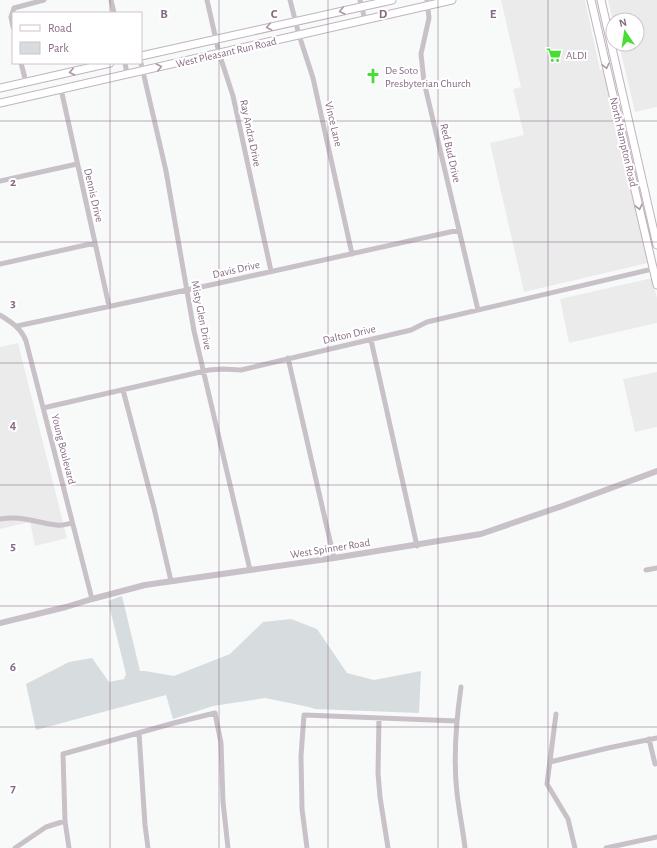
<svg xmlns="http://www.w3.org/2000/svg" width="657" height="848" font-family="'Alegreya Sans',sans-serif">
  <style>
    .built { fill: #ebebeb }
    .green { fill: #d7dcdf }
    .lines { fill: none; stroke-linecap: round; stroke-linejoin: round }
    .secondary-casing { stroke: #beb4bd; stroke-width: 9 }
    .minor { stroke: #c9c1c8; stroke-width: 5 }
    .tertiary { stroke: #c9c1c8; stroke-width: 6 }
    .secondary { stroke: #fff; stroke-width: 7 }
    .oneway { stroke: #ab97a9 }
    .grid { fill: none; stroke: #876a84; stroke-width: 1; stroke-opacity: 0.55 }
    .labels { text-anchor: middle; stroke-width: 4; stroke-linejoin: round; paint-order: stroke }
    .street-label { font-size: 11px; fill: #876a84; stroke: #fff }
    .poi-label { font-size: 11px; fill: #876a84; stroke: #fff; text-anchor: start }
    .grid-label { font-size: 13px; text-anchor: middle; font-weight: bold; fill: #876a84; stroke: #fff; stroke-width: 4; stroke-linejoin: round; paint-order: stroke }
  </style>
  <rect width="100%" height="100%" fill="#f8faf9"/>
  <path class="built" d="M501,0H585L600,70L603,69L648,263L524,292L490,143L524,135L513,89L521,87Z
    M608,0H657V107L635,112L619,44H637V20H613V22Z
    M652,278L657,298V323L569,343L560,299Z
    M18,343L67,538L35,546L30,522L0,529V347Z
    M657,372V427L635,432L623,379Z"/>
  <path class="green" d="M122,596L140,671H145L174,676L230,654L263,622L291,619L317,629L347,673L374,680L421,671L419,713L315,709L309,707L265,698L213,706L173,719L166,695L36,730L26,684L69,662L92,658L109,682L124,679L126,674L108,601Z"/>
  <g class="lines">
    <g class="secondary-casing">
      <path id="secondary" d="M591,0L657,285
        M601,0L657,245
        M141,56L392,0
        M0,88L110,63
        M0,103L452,0"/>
    </g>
    <path class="minor" d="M111,0L114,13
      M207,0L219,53L233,96L271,271
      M290,0L299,35L313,78L352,254
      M360,0L365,20
      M427,0L429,18L421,54L424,82L478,310
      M13,27L11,17L14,8L44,0
      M21,63L26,82
      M125,63L127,74
      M141,63L166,171L194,331L250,570
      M61,89L109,306
      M0,181L77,164
      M0,264L95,243
      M0,315C11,322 21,328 26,341L92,599
      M17,326L215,284L459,230
      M371,340L417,546
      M288,358L334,558
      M123,390L154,508L171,581
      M43,408L209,370L223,369L241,370L411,330L427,322L657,268
      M0,519C23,515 35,523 57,525C62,526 67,524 72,523
      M646,570L657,568
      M461,687C456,722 453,758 457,793C459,811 463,830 465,848
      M556,714L547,784L568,819L575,848
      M379,718L378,773L380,797L388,848
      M139,733L145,825L148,848
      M649,739L655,764
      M550,762L608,748L657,738
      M15,848L46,827L65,821
      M69,848L65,821L63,754L174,723L215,713L221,743L223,802L228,848
      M307,848L302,809L301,756L304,715L457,721
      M606,848L657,837"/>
    <path class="tertiary" d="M0,623L66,607L92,599L145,585L334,558L481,534L565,505L657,471"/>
    <use href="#secondary" class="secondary"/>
  </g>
  <defs><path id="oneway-chevron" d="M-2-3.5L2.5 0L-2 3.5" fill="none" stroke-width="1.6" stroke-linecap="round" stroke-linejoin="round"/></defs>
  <g class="oneway">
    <use href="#oneway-chevron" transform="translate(342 11) rotate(167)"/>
    <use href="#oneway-chevron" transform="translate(269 27) rotate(167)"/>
    <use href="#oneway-chevron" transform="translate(606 66) rotate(77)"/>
    <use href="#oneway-chevron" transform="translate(159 67) rotate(-13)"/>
    <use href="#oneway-chevron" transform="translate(72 72) rotate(167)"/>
    <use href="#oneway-chevron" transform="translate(639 207) rotate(77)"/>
  </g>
  <path class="grid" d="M110,0V13M219,0V848M328,0V848M438,0V848M548,0V848M110,63V848M0,121H657M0,242H657M0,363H657M0,485H657M0,606H657M0,727H657"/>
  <defs>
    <g id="supermarket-bare" transform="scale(1.2)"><path d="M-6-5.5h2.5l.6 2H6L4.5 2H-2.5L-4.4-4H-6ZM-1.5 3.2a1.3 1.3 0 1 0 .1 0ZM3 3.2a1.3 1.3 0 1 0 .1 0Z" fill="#48dc36" stroke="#fff" stroke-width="2.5" paint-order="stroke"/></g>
    <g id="church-bare" transform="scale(1.2)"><path d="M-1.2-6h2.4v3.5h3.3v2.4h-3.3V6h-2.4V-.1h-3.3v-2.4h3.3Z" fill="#48dc36" stroke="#fff" stroke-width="2.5" paint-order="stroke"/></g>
  </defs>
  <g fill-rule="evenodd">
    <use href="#supermarket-bare" x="554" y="55"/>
    <use href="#church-bare" x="373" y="76"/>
  </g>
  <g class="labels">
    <g class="street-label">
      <text transform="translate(226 52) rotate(-13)" y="4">West Pleasant Run Road</text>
      <text transform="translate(334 124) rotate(77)" y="4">Vince Lane</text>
      <text transform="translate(251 133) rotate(78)" y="4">Ray Andra Drive</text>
      <text transform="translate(624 142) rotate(77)" y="4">North Hampton Road</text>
      <text transform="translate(451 153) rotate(77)" y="4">Red Bud Drive</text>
      <text transform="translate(94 195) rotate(77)" y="4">Dennis Drive</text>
      <text transform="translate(236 269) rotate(-13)" y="4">Davis Drive</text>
      <text transform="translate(202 315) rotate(79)" y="4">Misty Glen Drive</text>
      <text transform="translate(349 334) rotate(-13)" y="4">Dalton Drive</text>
      <text transform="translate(64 449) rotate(76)" y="4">Young Boulevard</text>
      <text transform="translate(330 548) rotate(-9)" y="4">West Spinner Road</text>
    </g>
    <g class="poi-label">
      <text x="566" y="59">ALDI</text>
      <text x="385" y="74">De Soto<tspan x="385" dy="13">Presbyterian Church</tspan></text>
    </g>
  </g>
  <g class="grid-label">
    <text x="164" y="18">B</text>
    <text x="274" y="18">C</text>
    <text x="383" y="18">D</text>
    <text x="493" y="18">E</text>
    <text x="13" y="186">2</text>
    <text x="13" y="307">3</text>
    <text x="13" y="429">4</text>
    <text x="13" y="550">5</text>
    <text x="13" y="671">6</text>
    <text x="13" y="792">7</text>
  </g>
  <rect x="12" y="12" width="130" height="52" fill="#ffffff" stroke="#cfc3ce"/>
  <rect x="20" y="25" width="20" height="6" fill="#ffffff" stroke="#cfc3ce"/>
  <text x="48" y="32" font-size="12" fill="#876a84">Road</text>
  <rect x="20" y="42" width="20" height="12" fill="#d7dcdf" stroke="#cfc3ce"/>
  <text x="48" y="52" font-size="12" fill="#876a84">Park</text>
  <g transform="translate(625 32) rotate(347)"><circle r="19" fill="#ffffff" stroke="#cfc3ce"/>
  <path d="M0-3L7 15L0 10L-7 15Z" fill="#48dc36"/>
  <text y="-6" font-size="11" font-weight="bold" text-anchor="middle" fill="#876a84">N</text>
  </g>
</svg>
